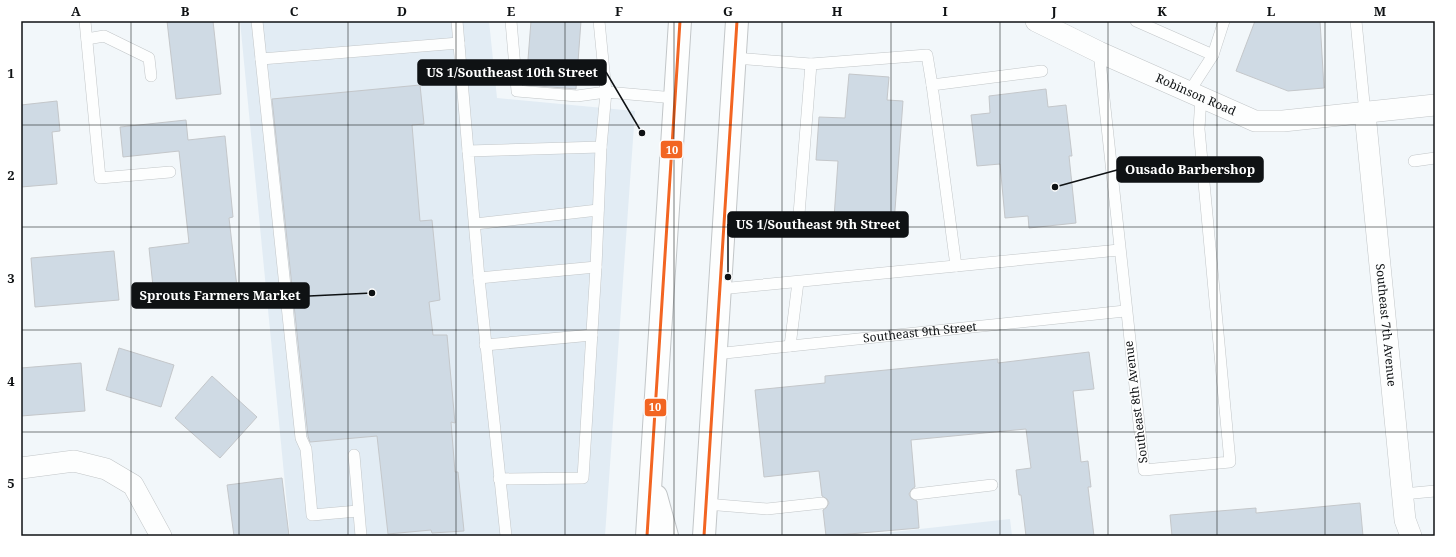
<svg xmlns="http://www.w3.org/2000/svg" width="1456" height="557" font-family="'Noto Serif',serif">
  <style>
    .built { fill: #e2ecf4 }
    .building { fill: #cfdae4; stroke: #c4c7ca }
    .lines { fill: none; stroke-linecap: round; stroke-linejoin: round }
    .lane-casing { stroke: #c2c6c8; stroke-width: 12 }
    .street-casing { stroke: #c2c6c8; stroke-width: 22 }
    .primary-casing { stroke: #c2c6c8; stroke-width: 24 }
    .lane { stroke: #fdfefe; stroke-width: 11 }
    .street { stroke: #fdfefe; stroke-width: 21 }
    .primary { stroke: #fdfefe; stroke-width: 22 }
    .bus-1-casing { stroke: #fff; stroke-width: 6 }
    .bus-1 { stroke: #f26522; stroke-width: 3 }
    .grid { fill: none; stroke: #0f1214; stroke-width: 1; stroke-opacity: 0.55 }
    .labels { text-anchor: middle; stroke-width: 3; stroke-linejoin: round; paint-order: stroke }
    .street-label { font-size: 12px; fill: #0f1214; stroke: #fff }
    .leader { fill: none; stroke: #0f1214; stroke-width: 1.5 }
    .callout-dot { fill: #0f1214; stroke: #fff; stroke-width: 1.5 }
    .callout { fill: #0f1214; stroke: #0f1214; stroke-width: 1.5 }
    .callout-label { font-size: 13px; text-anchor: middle; font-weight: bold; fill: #fff }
    .line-badge { stroke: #fff; stroke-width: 1.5 }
    .badge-label { font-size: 11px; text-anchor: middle; font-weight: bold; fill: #fff }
    .neatline { fill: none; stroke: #0f1214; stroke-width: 1.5 }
    .grid-label { font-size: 13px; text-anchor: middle; font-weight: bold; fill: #0f1214 }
  </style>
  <rect width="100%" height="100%" fill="#f2f7fa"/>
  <path class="built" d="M240,21H489L497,98L635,111L605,536H290Z
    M1010,519L1012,536H857Z"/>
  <path class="building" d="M167,21H213L221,94L176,99Z
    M531,21H581L576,89L526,85Z
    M1255,21H1320L1324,88L1288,91L1236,71Z
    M849,74L889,77L887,100L903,101L893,237L833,232L838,161L816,160L819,117L845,118Z
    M420,85L424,124L412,125L420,221L432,220L440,300L429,302L433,335H447L455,423L451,422L455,472H458L464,531L432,533L431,530L388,534L377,436L310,442L308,436L272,99Z
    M1046,89L1048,107L1066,105L1072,156H1069L1076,223L1029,228L1028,216L1005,218L1000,164L977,166L971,115L990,113L989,96Z
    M57,101L60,131L52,132L57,184L21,187V105Z
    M186,120L188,140L225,136L233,217L229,218L237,287L154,296L149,248L189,243L179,151L123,157L120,127Z
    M114,251L119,300L35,307L31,258Z
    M119,348L174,365L161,407L106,390Z
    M1089,352L1094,389L1073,391L1081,462L1088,461L1091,487H1088L1094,536H1026L1021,495H1019L1016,470L1031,468L1026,429L911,440L915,487L912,489L909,494L911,498L917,501L919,528L826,536L823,510L826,508L829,503L827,499L822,496L819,471L764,477L755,390L825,383V376L998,359V363Z
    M81,363L85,411L21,416V368Z
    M212,376L257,417L220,458L175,418Z
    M282,478L289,536H234L227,485Z
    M1360,503L1363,536H1172L1170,515L1256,508V513Z"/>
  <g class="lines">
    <g class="lane-casing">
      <g id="lane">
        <path d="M85,21L100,178L170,172"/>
        <path d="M257,21L301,438L306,449L312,515L358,511"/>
        <path d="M457,21L468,151"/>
        <path d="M511,21L517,91L577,96L606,92L599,21"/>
        <path d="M1136,21L1213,55"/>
        <path d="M1356,21L1365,113"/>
        <path d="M87,39L104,36L149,58L151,76"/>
        <path d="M1099,52L1144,470L1230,462L1199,129L1201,97"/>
        <path d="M734,58L811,64"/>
        <path d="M261,59L459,43"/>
        <path d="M1189,92L1213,55L1224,21"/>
        <path d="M1414,161L1435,158"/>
        <path d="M475,224L598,210"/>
        <path d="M724,226L798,227L811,64L927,55L932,85"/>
        <path d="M956,266L932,85L1042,71"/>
        <path d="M479,278L596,267"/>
        <path d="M720,289L1119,250"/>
        <path d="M485,345L592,335"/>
        <path d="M790,346L798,282"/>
        <path id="s1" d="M715,354L1125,311"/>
        <path d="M354,455L361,536"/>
        <path d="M499,479L583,478L596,267L601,147"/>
        <path d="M916,494L992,485"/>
        <path d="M1403,494L1435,491"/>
        <path d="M706,504L767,509L822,503"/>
        <path d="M506,536L479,278L468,151L601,147L606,92L675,98"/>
      </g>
    </g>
    <g class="street-casing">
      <g id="street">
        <path id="s2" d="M1036,21L1099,52L1255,121H1283L1435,105"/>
        <path id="s3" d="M1365,113L1405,520L1411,536"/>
        <path d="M21,468L74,461L106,469L133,485L161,536"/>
      </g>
    </g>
    <g class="primary-casing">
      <path id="primary" d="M656,496L667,536
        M647,536L680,21
        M704,536L737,21"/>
    </g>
    <use href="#lane" class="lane"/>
    <use href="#street" class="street"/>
    <use href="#primary" class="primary"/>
    <g class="bus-1-casing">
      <path id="bus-1" d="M647,536L680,21
        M704,536L737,21"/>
    </g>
    <use href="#bus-1" class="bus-1"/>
  </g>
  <path class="grid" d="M131,21V536M239,21V536M348,21V536M456,21V536M565,21V536M674,21V536M782,21V536M891,21V536M1000,21V536M1108,21V536M1217,21V536M1325,21V536M21,125H1435M21,227H1435M21,330H1435M21,432H1435"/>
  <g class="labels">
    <g class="street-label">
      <text dy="4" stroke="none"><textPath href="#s2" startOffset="176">Robinson Road</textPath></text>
      <text dy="4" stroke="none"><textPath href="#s3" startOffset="213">Southeast 7th Avenue</textPath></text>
      <text dy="4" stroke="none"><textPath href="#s1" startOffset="206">Southeast 9th Street</textPath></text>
      <text transform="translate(1136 402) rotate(-97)" y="4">Southeast 8th Avenue</text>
    </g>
  </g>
  <path class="leader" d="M642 133L606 72M1055 187L1117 170M728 277L728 224M372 293L309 296"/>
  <g class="callout-dot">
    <circle cx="642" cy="133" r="4"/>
    <circle cx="1055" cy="187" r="4"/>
    <circle cx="728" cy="277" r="4"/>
    <circle cx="372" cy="293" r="4"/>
  </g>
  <g class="callout">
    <rect x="418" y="60" width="188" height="25" rx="4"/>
    <rect x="1117" y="157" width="146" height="25" rx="4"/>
    <rect x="728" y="212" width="180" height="25" rx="4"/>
    <rect x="132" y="283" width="177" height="25" rx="4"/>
  </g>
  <g class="callout-label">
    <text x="512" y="77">US 1/Southeast 10th Street</text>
    <text x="1190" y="174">Ousado Barbershop</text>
    <text x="818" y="229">US 1/Southeast 9th Street</text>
    <text x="220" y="300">Sprouts Farmers Market</text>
  </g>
  <g class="line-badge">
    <rect x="660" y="140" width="23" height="19" rx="4" fill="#f26522"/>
    <rect x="644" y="398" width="23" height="19" rx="4" fill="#f26522"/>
  </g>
  <g class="badge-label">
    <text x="672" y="154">10</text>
    <text x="655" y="411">10</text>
  </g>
  <rect width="1456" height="557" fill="none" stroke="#ffffff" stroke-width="44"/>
  <rect x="22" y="22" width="1412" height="513" class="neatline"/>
  <g class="grid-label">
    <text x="76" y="16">A</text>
    <text x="185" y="16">B</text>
    <text x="294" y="16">C</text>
    <text x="402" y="16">D</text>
    <text x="511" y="16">E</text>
    <text x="619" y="16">F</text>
    <text x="728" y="16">G</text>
    <text x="837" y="16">H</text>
    <text x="945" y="16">I</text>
    <text x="1054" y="16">J</text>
    <text x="1162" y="16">K</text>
    <text x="1271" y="16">L</text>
    <text x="1380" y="16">M</text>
    <text x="11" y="78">1</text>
    <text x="11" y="180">2</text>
    <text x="11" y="283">3</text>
    <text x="11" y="386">4</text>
    <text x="11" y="488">5</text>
  </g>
</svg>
